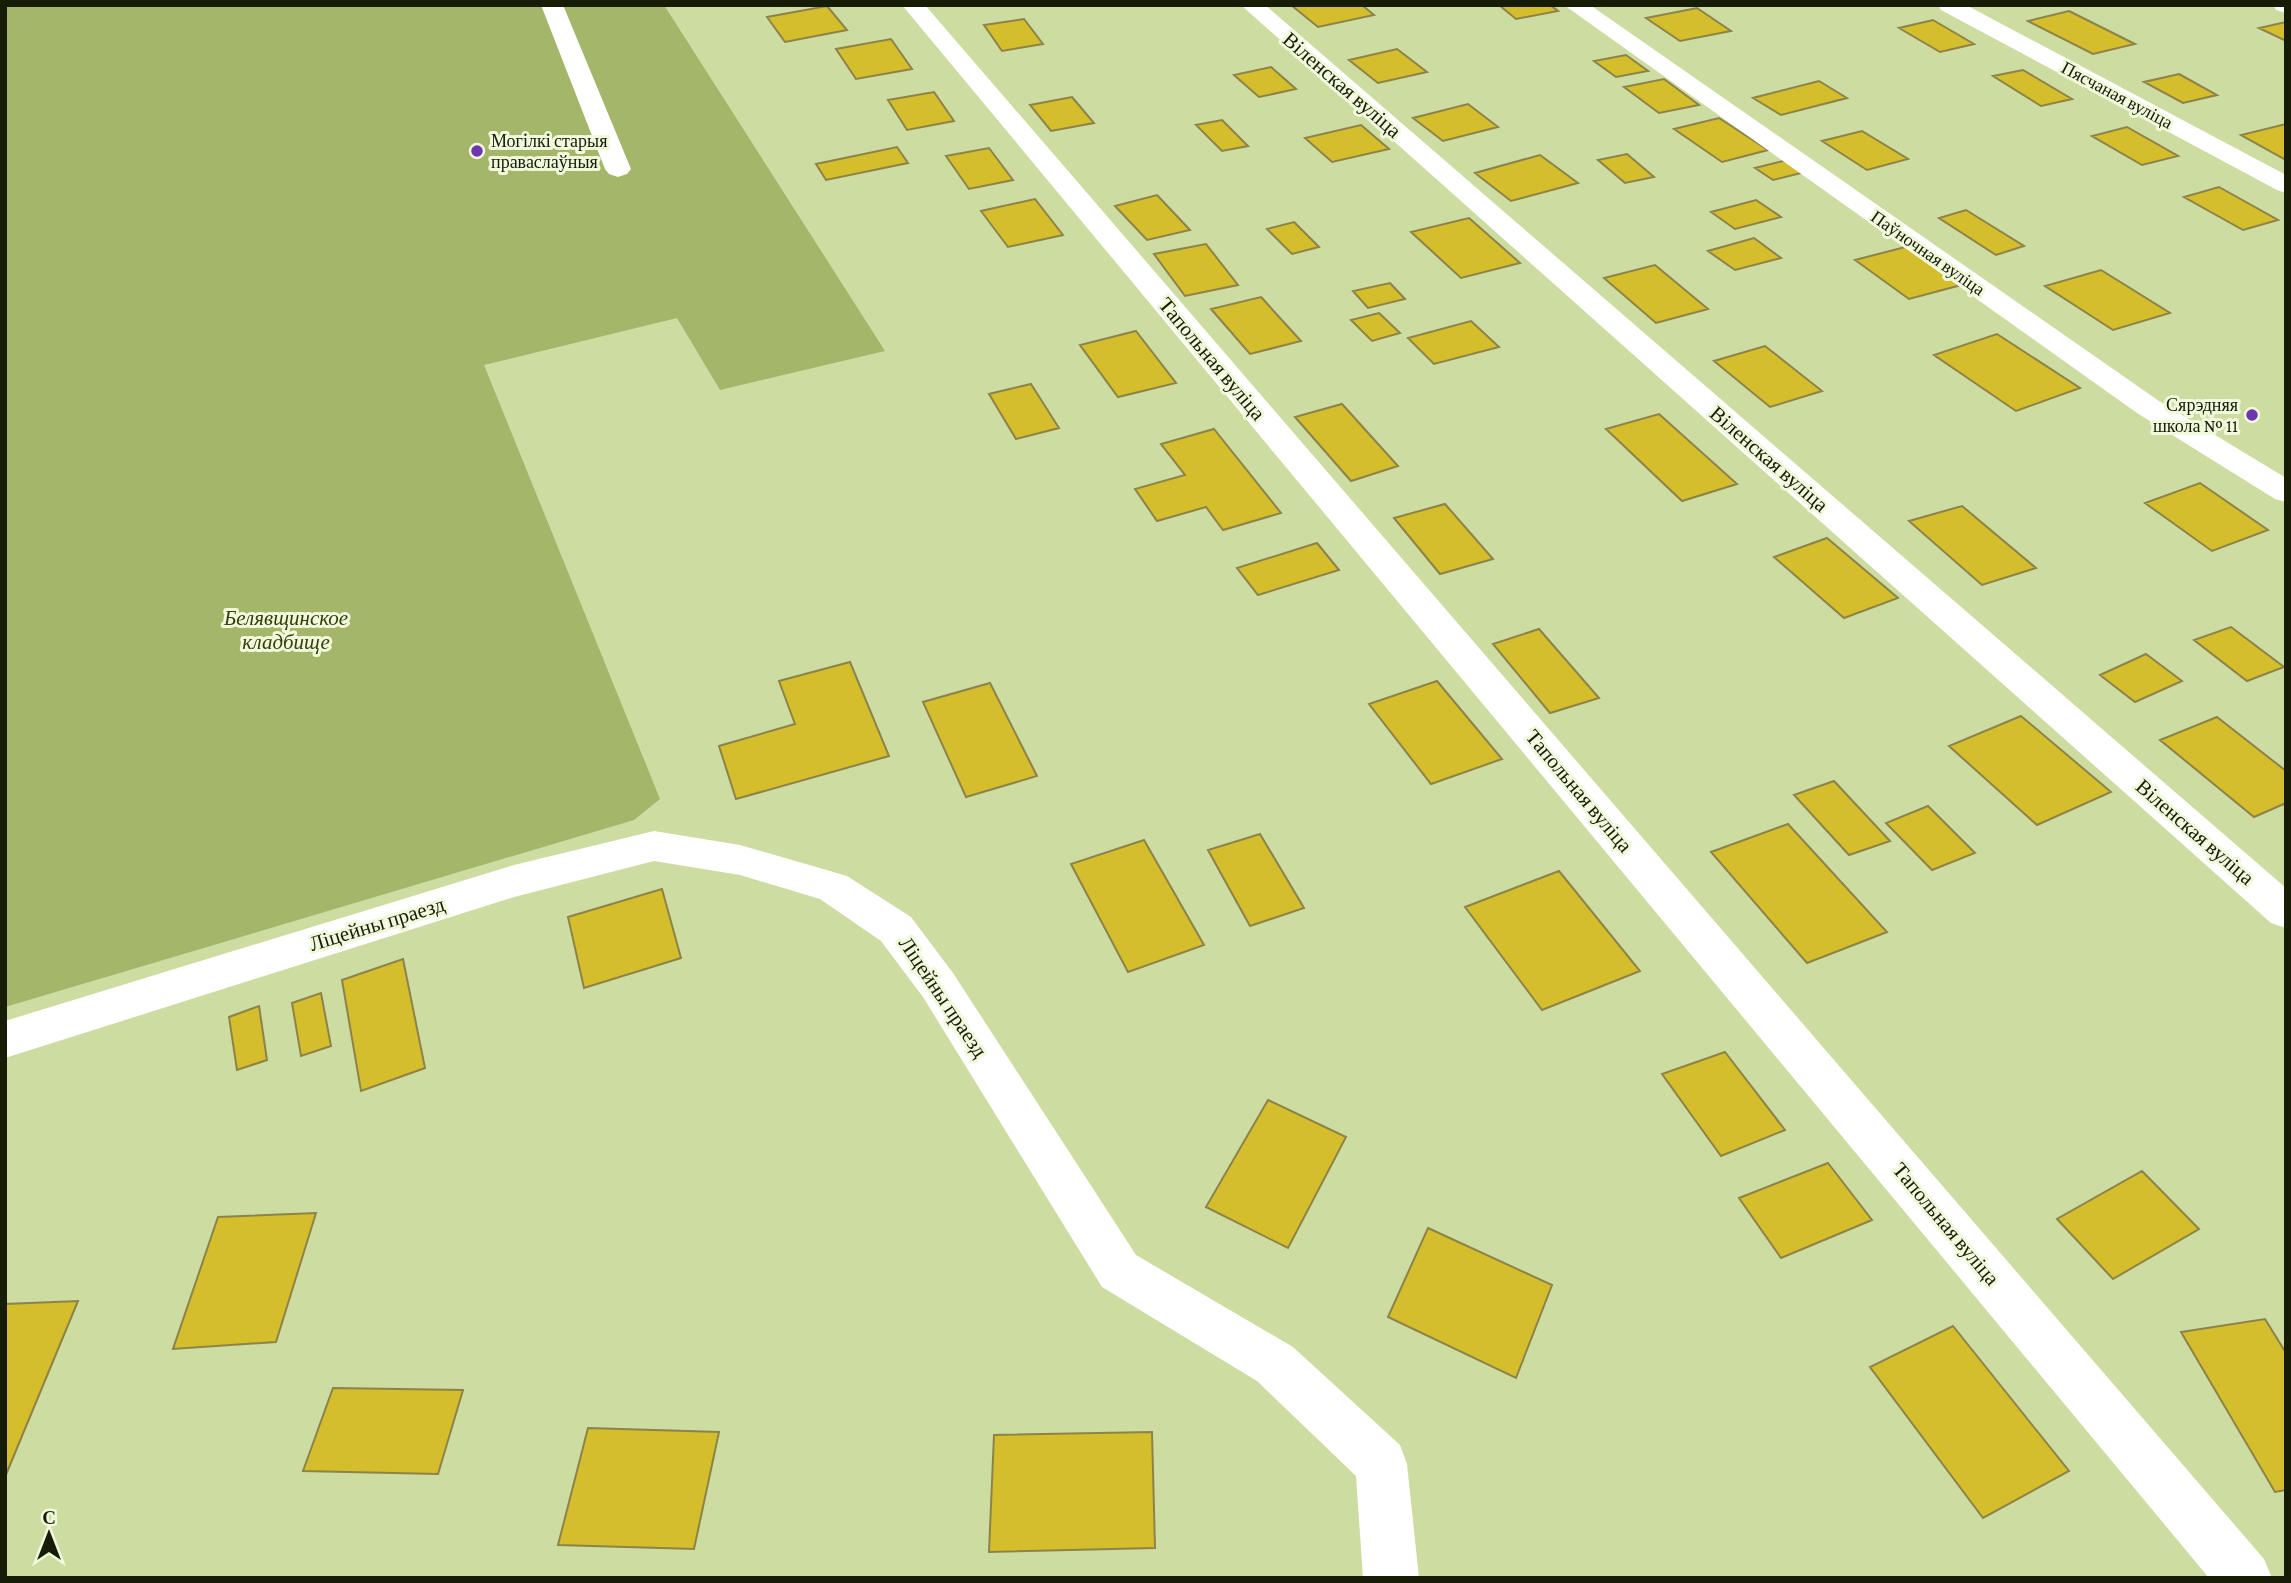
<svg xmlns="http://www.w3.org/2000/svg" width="2291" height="1583" font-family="'Crimson Pro',serif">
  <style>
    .green { fill: #a4b669 }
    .building { fill: #d5be2b; stroke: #8d8349; stroke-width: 2 }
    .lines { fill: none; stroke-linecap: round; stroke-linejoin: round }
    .minor { fill: #fff; fill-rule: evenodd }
    .poi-dot { fill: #6d38af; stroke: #f1f9dc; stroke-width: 2.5 }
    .labels { text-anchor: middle; stroke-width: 6; stroke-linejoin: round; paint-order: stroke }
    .far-street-label { font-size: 18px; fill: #171c06; stroke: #f1f9dc }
    .far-poi-label { font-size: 18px; fill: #171c06; stroke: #f1f9dc; text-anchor: start }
    .street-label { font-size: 21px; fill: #171c06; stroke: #f1f9dc }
    .park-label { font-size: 21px; font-style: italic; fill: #343e09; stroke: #f1f9dc }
  </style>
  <rect width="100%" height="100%" fill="#cddca1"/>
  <path class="green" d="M5,5H664L885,351L720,390L677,318L484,365L660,799L634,820L5,1007Z"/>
  <path class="building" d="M1291,5H1362L1374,15L1318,27Z
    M1499,5H1550L1558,11L1516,19Z
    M827,6L847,30L785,42L767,17Z
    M1697,8L1731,31L1680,41L1646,18Z
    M2069,11L2135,44L2093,54L2028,21Z
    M1024,19L1043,44L1002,51L984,25Z
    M1933,20L1974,44L1940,52L1899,28Z
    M2286,22V41L2259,28Z
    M891,39L912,69L856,79L836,49Z
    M1397,49L1427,72L1378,83L1349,60Z
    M1626,55L1648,71L1616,77L1594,61Z
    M1271,67L1296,89L1259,97L1234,75Z
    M2023,70L2072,99L2041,106L1993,76Z
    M2179,74L2217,95L2183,103L2144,82Z
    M1664,79L1699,105L1659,113L1624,87Z
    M1819,81L1847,98L1781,115L1753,98Z
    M934,92L954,121L907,130L888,100Z
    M1072,97L1094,123L1051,131L1030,105Z
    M1468,104L1498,127L1443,141L1413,118Z
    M1719,118L1768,150L1722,162L1674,129Z
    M1222,120L1248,146L1222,151L1196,125Z
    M2286,124V160L2241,135Z
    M1361,125L1389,149L1332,162L1305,138Z
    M2127,127L2178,156L2142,165L2092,136Z
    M1862,131L1908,159L1867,170L1822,141Z
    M897,147L908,163L826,180L816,164Z
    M989,148L1013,180L969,189L946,156Z
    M1627,154L1654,177L1625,183L1598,160Z
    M1540,155L1578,183L1511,201L1475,173Z
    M1787,160L1805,172L1773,180L1755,168Z
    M2219,187L2278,220L2243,230L2184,197Z
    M1157,195L1190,230L1147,240L1115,206Z
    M1035,199L1063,235L1008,247L981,211Z
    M1756,200L1781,217L1735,229L1711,212Z
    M1966,210L2024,246L1996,255L1939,218Z
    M1469,218L1520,263L1461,278L1411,232Z
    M1294,222L1319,247L1292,254L1267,229Z
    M1754,238L1781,258L1735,270L1708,251Z
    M1206,244L1238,285L1185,296L1154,254Z
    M1909,246L1965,284L1909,299L1855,260Z
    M1655,265L1708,309L1656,323L1604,278Z
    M2101,270L2170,313L2113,330L2045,286Z
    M1390,283L1405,299L1368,308L1353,291Z
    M1261,297L1301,341L1250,354L1211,309Z
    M1379,313L1400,333L1372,341L1351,320Z
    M1471,321L1499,347L1434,364L1408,338Z
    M1136,331L1176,383L1118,397L1080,345Z
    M1997,334L2080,388L2016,411L1934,355Z
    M1765,346L1822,391L1770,407L1714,361Z
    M1031,384L1059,428L1016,439L989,394Z
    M1342,404L1398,466L1351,481L1295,417Z
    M1659,414L1737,484L1682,501L1606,429Z
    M1214,429L1281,513L1223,530L1206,507L1157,521L1135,489L1185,475L1161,444Z
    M2200,483L2268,530L2212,551L2145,503Z
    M1445,504L1493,559L1440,574L1394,518Z
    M1962,506L2036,568L1982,585L1909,521Z
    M1827,538L1898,598L1844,618L1774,557Z
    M1317,543L1339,570L1258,595L1237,568Z
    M2231,627L2284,667L2247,681L2194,640Z
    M1539,629L1599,698L1550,713L1493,644Z
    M2146,654L2182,681L2135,702L2100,675Z
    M850,662L889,756L736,799L719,746L795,724L779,681Z
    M1437,681L1502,759L1431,784L1369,704Z
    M990,683L1037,776L966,797L923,702Z
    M2021,716L2111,792L2037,825L1949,746Z
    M2217,717L2286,771V803L2254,817L2160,740Z
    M1834,781L1890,841L1849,855L1794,795Z
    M1928,806L1975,853L1932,870L1886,823Z
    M1788,824L1887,932L1807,963L1711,852Z
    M1260,834L1304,908L1250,926L1208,850Z
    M1144,840L1204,945L1128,972L1071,864Z
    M1559,871L1640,971L1542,1010L1465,907Z
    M662,889L681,958L584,988L568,917Z
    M403,959L425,1068L361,1091L342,980Z
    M321,993L331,1046L301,1056L292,1003Z
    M259,1006L267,1060L237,1070L229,1017Z
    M1725,1052L1785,1130L1721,1156L1662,1074Z
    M1268,1100L1346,1137L1288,1248L1206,1207Z
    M1828,1163L1872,1220L1781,1258L1739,1198Z
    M2142,1171L2199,1229L2113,1279L2057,1219Z
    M316,1213L276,1342L173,1349L218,1217Z
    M1428,1228L1552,1285L1516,1378L1388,1317Z
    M78,1301L5,1477V1304Z
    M2265,1319L2286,1353V1490L2275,1492L2181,1332Z
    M1953,1326L2069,1471L1983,1518L1870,1367Z
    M333,1388L463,1390L438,1474L303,1471Z
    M588,1428L719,1432L694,1549L558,1545Z
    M1152,1432L1155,1548L989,1552L994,1435Z"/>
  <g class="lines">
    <path class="minor" d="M541,5H563L631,169L627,174L618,177L609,174L605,169Z
      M902,5H925L2264,1559L2272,1578H2209Z
      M1241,5H1265L2286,888V928L2271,923Z
      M1564,5H1590L2159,401L2286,478V502L2275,499L2137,413Z
      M1938,5H1966L2286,175V193L2277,190L1941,10Z
      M2273,5H2286V13L2276,10Z
      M654,831L740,845L847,876L911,917L953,973L1136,1255L1293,1347L1400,1445L1407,1464L1419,1578H1363L1356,1476L1257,1381L1102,1287L923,997L881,941L820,899L740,875L654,861L514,897L5,1058V1021L514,865Z"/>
  </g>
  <g class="poi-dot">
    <circle cx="477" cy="151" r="7"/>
    <circle cx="2252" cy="415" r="7"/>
  </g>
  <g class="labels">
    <g class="far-street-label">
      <text transform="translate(2117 95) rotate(28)" y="6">Пясчаная вуліца</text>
      <text transform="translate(1928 253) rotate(35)" y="6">Паўночная вуліца</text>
    </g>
    <g class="far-poi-label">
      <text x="491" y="147">Могілкі старыя<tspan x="491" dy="21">праваслаўныя</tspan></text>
      <text x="2238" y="411" text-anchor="end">Сярэдняя<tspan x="2238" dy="21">школа № 11</tspan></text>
    </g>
    <g class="street-label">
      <text transform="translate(1342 85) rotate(41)" y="7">Віленская вуліца</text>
      <text transform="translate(1212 359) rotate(50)" y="7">Тапольная вуліца</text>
      <text transform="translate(1769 459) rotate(41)" y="7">Віленская вуліца</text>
      <text transform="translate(1579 791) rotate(50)" y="7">Тапольная вуліца</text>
      <text transform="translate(2195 832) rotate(41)" y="7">Віленская вуліца</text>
      <text transform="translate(377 924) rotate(-17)" y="7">Ліцейны праезд</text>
      <text transform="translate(943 997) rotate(56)" y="7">Ліцейны праезд</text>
      <text transform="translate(1946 1224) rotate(50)" y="7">Тапольная вуліца</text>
    </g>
    <g class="park-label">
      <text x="286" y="625">Белявщинское<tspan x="286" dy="24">кладбище</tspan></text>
    </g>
  </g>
  <rect width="2291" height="1583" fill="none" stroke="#171c06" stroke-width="14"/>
  <g transform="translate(49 1534)" stroke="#f1f9dc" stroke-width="5" paint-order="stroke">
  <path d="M0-5L12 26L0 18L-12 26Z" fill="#171c06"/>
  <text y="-10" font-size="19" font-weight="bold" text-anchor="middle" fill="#171c06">С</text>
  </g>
</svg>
